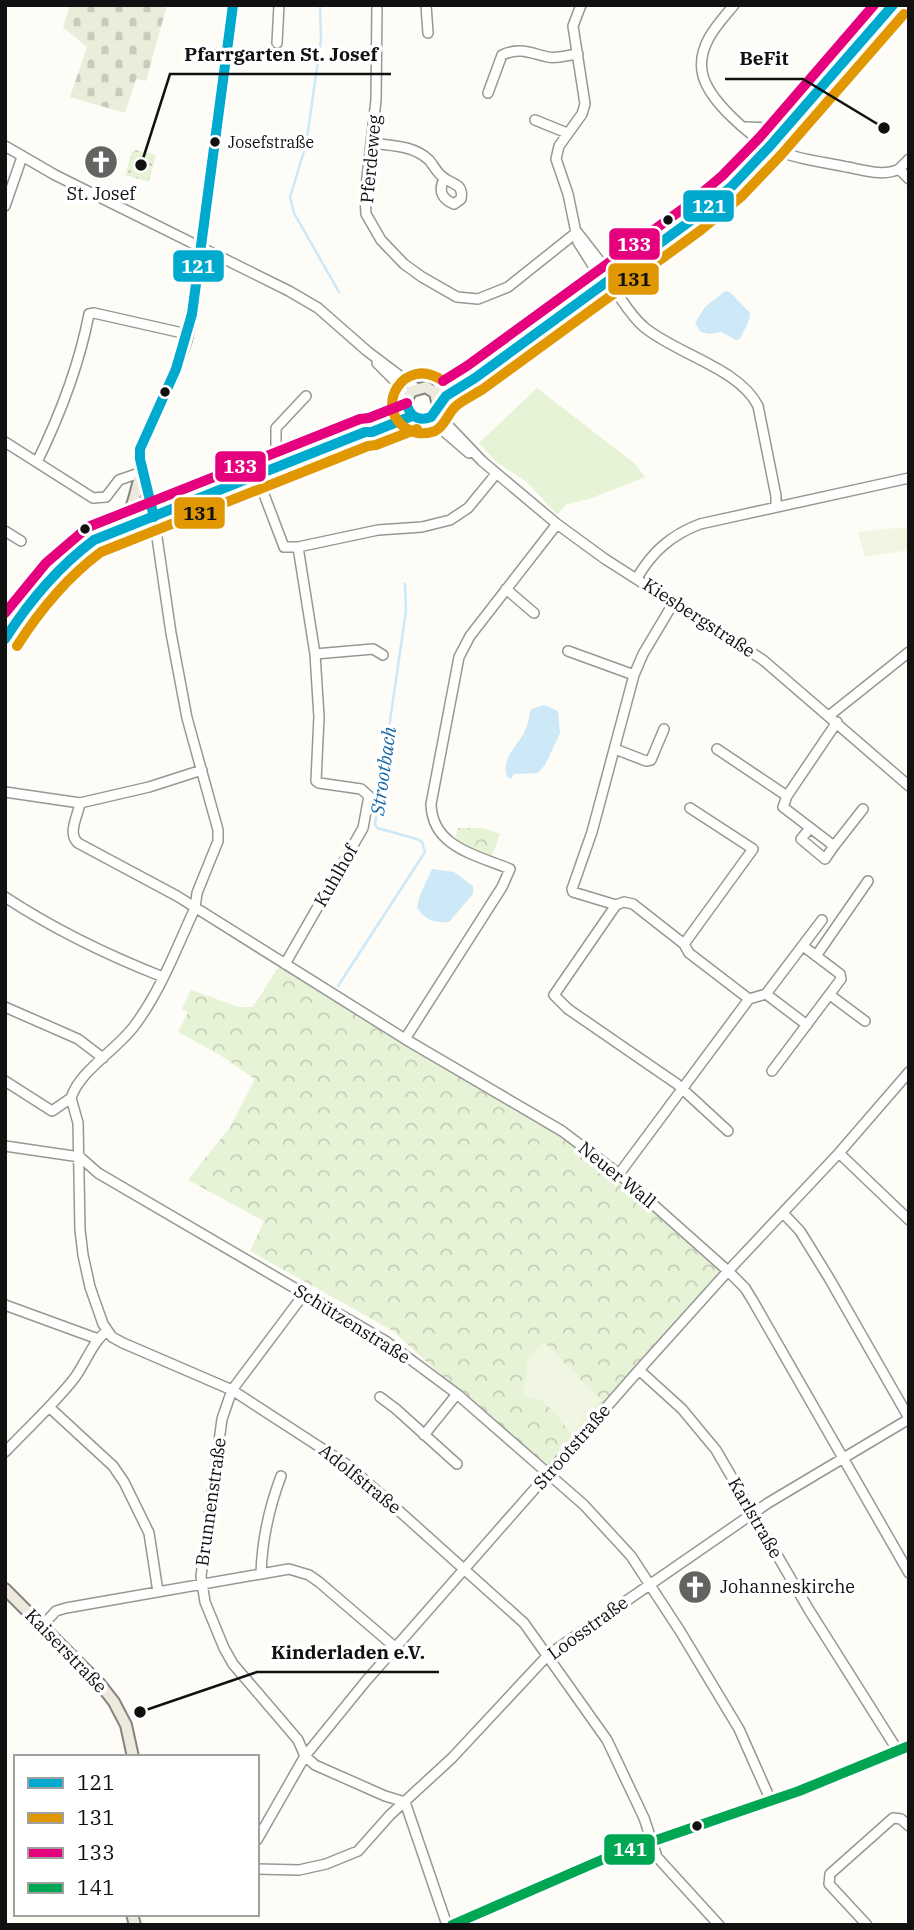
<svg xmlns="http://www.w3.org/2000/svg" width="914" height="1930" font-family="'IBM Plex Serif',serif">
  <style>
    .grass { fill: #e7f3d7 }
    .cemetery { fill: url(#cemetery-stones) }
    .park { fill: url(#park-crowns) }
    .garden { fill: url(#garden-dots) }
    .pitch { fill: #f0f6e1 }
    .water { fill: #cde8f7 }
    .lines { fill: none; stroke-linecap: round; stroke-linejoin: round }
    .stream { stroke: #cde8f7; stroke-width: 2.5 }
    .minor-casing { stroke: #979795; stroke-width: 12 }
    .major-casing { stroke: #858482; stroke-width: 14 }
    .minor { stroke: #fffffe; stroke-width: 9 }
    .major { stroke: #ede9dc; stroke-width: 10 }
    .bus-1-casing { stroke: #fff; stroke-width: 16 }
    .bus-2-casing { stroke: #fff; stroke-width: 16 }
    .bus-3-casing { stroke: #fff; stroke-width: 16 }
    .bus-4-casing { stroke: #fff; stroke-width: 16 }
    .bus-1 { stroke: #00a9ce; stroke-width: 10 }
    .bus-2 { stroke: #e09702; stroke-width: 10 }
    .bus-3 { stroke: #e5007d; stroke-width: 10 }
    .bus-4 { stroke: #00a651; stroke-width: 10 }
    .bus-dot { fill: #111; stroke: #fff; stroke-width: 2.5 }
    .labels { text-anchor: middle; stroke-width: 7; stroke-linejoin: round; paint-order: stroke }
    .bus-label { font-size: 16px; fill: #111; stroke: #fff; text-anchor: start }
    .street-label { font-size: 18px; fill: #111; stroke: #fff }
    .poi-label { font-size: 18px; fill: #111; stroke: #fff }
    .water-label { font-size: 19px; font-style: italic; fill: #1768a6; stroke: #fff }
    .leader { fill: none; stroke: #111; stroke-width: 2.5 }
    .callout-dot { fill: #111; stroke: #fff; stroke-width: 2.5 }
    .callout-label { font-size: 19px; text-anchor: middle; font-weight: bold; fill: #111; stroke: #fff; stroke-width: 7; stroke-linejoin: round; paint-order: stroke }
    .line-badge { stroke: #fff; stroke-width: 2.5 }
    .badge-label { font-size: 19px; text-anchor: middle; font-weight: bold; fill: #fff }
    .pale-badge-label { font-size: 19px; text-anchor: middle; font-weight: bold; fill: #111 }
  </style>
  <defs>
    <pattern id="cemetery-stones" width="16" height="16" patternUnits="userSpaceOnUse" patternTransform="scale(1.75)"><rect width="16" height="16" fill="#e9eedb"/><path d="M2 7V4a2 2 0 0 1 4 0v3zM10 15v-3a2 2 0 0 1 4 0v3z" fill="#c7cbbb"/></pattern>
    <pattern id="park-crowns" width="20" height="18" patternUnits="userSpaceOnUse" patternTransform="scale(1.75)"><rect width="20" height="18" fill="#e7f3d7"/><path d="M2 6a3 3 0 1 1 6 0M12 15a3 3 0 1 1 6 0" fill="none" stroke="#c5cfb8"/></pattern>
    <pattern id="garden-dots" width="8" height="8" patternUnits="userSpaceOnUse" patternTransform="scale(1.75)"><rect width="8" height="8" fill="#e7f3d7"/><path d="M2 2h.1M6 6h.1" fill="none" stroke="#c5cfb8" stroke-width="1.8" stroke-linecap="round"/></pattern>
  </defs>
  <rect width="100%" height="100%" fill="#fdfcf7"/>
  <path class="grass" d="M537,388L634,463L645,477L589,499L567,504L557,515L527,482L496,462L479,443Z"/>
  <path class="cemetery" d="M70,5H167L146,81L136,79L125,113L70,97L87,47L63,27Z"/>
  <path class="park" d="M458,828H483L500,834L492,856L454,842Z
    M282,962L504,1100L605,1166L722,1268L718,1275L627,1375L545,1470L393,1331L250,1251L264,1221L188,1180L230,1127L255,1079L220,1055L178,1032L188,1012L182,1009L191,990L239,1007H253Z"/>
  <path class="garden" d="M136,150L156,155L149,182L125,175L132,152Z"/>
  <path class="pitch" d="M907,527L909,550L865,557L858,532Z
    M544,1342L601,1400L571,1434C560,1421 545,1393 525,1398L522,1391L527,1380V1361Z"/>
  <path class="water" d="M725,291L730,292L750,313C750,323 743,331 740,339L736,340L721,332L709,334L701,332L695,323L705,307Z
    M544,705L558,711L560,733L545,765L538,773L514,774L511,779L507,777C501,757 517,747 525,731C528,724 529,716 531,709Z
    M432,869L454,872L473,886V894L449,922C435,923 424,920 417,907L420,895Z"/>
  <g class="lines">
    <path class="stream" d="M320,5L321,39L306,145L290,197L294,213L339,292
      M338,986L425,852L422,842L417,839L377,828L375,824L406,611L405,584"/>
    <g class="minor-casing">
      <path id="minor" d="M377,5L376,100L365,195L366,214L381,240L404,264L422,277L457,297L478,299L508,287L577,232
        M426,5L428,33
        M581,5L573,26L585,104L582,114L559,146L556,159L568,194L578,242L604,283
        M734,5C719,23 698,44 702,71C706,100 753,139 778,151C800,160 824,162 847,167C864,170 883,177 899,169L909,179
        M277,43L279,5
        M488,93L502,55C520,47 530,53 548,57C557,59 568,55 578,54
        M535,120L567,133
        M746,127L768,128L793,117
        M372,143C392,146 413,145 429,160C434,166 437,173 443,177C452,185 464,183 461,199L454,204C442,199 438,191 444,179
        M5,146L55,175L289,291L318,308L367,351L416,388
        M899,169L909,159
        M5,206L22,157
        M577,232L612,277
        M607,280C620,295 629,315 644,327C676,354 739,368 758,406L776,496V507
        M377,363L403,389L407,397
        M437,410L443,420L482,461L557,524L605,559L763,660L909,786
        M425,419L433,422L469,453
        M5,442L93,498L106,497L119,480L142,472
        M37,462C60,415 79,366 89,314L94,313L187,334
        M281,466L276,451V428L306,396
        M257,476L284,547H298L315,654L319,717L316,781L319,783L361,789L369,796L363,828L285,964
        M154,517L171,633L187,718L218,830V841L197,893L195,908C177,947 161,990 135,1025C117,1050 80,1070 71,1098L78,1123L80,1230L83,1255L90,1287L103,1324L112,1337L123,1343L232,1390L349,1466L524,1623L607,1740L644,1818L657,1857L719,1925
        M5,531L21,541
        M298,547L378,530L422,527L450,520L468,508L496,474
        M637,578C652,552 671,535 700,524L909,478
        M506,589L534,613
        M674,602L643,654L634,675L592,832L572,889L573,892L616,905L624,902L633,904L684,944L689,953L749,999
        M568,651L634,675
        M315,654L373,649L383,655
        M830,715L909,652
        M837,722L787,796L783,807L834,846L863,809
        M615,749L646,761L651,760L664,729
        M717,749L787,796
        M5,792L80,803L149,787L202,770
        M80,803C78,816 67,833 78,843L177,896L405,1039L562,1131L619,1174L728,1271L745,1288L753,1301L909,1573
        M810,828L801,839L825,859L834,846
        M5,897C55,930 107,955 163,977
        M616,905L554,995L568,1009L677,1084L728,1131
        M684,944L753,849L690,808
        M816,956L868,881
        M766,994L807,1025
        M830,995L865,1021
        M5,1007L78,1039L103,1058
        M405,1039L502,887L510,869C476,855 432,847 431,804L459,657L470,636L557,524
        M772,1071L841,979L840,974L803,946
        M5,1081L52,1111L71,1098
        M5,1146L80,1157L98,1173L387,1342L457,1394L584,1505L631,1556L680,1631L739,1729L771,1801
        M839,1153L909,1220
        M619,1174L749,999L766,994L822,920
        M783,1213L800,1231L829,1278L909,1418
        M304,1294L232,1390L222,1419L201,1576L205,1602L224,1648L233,1664L281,1720L298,1740L305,1756L315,1765L385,1796L405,1802L447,1925
        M5,1305L98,1339
        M639,1370L682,1409L716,1450L809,1610L898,1751
        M380,1397L396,1409L457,1464
        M49,1407L113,1466L124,1482L149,1533L158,1592
        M424,1435L457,1394
        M5,1452C28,1428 52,1406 73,1380C85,1365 92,1342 107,1331
        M261,1574C262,1539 269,1508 281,1476
        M42,1626L56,1611L66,1608L289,1569L309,1575L319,1582L396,1648
        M257,1840L305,1756L366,1681L639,1370L728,1271L839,1153L909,1072
        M257,1869L299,1870L326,1864L358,1851L390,1815L452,1758L548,1655L768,1503L909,1419
        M451,1925C507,1906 558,1876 613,1855C711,1818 813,1791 909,1746
        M867,1925L829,1884L830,1874L893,1818L901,1819L909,1826"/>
    </g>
    <g class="major-casing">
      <path id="major" d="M434,391L467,376
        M438,406L435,393L426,387L412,391C400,406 411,422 430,417L444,398L475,378L693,219L732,186L770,146L893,5
        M154,517L140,459V449L176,369L186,340L192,314L233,5
        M116,527C135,516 134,490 142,472
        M5,639C28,601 58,565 94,540L365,432H372L412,416
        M5,1589L100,1684L114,1702L126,1725L133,1757
        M132,1914L135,1925"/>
    </g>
    <use href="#minor" class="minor"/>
    <use href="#major" class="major"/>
    <g class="bus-1-casing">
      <path id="bus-1" d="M408,408C412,418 421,421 431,417L446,396L475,378L693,219L732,186L770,146L893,5
        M154,517L140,459V449L176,369L192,314L233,5
        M5,639C30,600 58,567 94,540L365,432H372L412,416"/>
    </g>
    <g class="bus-2-casing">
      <path id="bus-2" d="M443,381C404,353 371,410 409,430C417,434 427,434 435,431C446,425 447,414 456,406C464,399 474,395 483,389L701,230L741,197L781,155L904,14
        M17,646C40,610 66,578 101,552L368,446L376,445L417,429"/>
    </g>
    <g class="bus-3-casing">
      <path id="bus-3" d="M443,381L467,366L684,208L722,176L760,137L874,5
        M5,613L46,563L88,527L360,419L369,418L407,403"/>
    </g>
    <g class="bus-4-casing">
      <path id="bus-4" d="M452,1925L613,1855L799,1791L909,1746"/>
    </g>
    <use href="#bus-1" class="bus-1"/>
    <use href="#bus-2" class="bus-2"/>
    <use href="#bus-3" class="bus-3"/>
    <use href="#bus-4" class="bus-4"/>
  </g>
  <defs>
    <g id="church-disc" transform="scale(1.75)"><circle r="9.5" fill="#646362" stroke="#fff"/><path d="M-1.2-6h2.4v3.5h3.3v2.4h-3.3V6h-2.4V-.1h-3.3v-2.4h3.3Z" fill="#fff"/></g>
  </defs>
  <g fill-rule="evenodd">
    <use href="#church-disc" x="101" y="162"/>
    <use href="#church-disc" x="695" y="1587"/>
  </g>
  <g class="bus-dot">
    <circle cx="215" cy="142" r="6"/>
    <circle cx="668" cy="220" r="6"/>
    <circle cx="165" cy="392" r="6"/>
    <circle cx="85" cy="529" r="6"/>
    <circle cx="697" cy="1826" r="6"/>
  </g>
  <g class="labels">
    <g class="bus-label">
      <text x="228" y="148">Josefstraße</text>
    </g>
    <g class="street-label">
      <text transform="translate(371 159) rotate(-85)" y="6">Pferdeweg</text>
      <text transform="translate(699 618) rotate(33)" y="6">Kiesbergstraße</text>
      <text transform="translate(336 876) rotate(-60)" y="6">Kuhlhof</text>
      <text transform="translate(617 1175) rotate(39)" y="6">Neuer Wall</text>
      <text transform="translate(352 1324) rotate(32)" y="6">Schützenstraße</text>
      <text transform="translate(572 1447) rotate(-49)" y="6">Strootstraße</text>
      <text transform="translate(360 1479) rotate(39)" y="6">Adolfstraße</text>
      <text transform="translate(211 1502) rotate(-82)" y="6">Brunnenstraße</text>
      <text transform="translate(755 1518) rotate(60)" y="6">Karlstraße</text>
      <text transform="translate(588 1628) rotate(-36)" y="6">Loosstraße</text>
      <text transform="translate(66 1651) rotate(46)" y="6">Kaiserstraße</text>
    </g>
    <g class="poi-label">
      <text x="101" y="200">St. Josef</text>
      <text x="720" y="1593" text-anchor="start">Johanneskirche</text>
    </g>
    <g class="water-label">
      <text transform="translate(383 771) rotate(-82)" y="7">Strootbach</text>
    </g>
  </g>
  <path class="leader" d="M141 165L170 74H391M884 128L803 79H725M140 1712L257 1672H439"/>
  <g class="callout-dot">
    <circle cx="141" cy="165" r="7"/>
    <circle cx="884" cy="128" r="7"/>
    <circle cx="140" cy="1712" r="7"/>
  </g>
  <g class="callout-label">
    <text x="281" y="61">Pfarrgarten St. Josef</text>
    <text x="764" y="65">BeFit</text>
    <text x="348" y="1659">Kinderladen e.V.</text>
  </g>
  <g class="line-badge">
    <rect x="682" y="189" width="53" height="34" rx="7" fill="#00a9ce"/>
    <rect x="608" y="227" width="53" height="34" rx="7" fill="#e5007d"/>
    <rect x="172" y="249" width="53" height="34" rx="7" fill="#00a9ce"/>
    <rect x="607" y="262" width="53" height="34" rx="7" fill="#e09702"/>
    <rect x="214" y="450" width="53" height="33" rx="7" fill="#e5007d"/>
    <rect x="173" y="496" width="53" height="34" rx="7" fill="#e09702"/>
    <rect x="603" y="1833" width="53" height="33" rx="7" fill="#00a651"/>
  </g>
  <g class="badge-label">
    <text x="709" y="213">121</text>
    <text x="634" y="251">133</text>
    <text x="198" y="273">121</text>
    <text x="240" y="473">133</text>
    <text x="630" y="1856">141</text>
  </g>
  <g class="pale-badge-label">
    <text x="634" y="286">131</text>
    <text x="200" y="520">131</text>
  </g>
  <rect width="914" height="1930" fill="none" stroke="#111111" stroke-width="14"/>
  <rect x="14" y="1755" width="245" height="161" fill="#ffffff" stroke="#a0a0a0" stroke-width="2"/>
  <rect x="28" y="1778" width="35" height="10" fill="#00a9ce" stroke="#a0a0a0" stroke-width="2"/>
  <text x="77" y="1790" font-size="21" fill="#111111">121</text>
  <rect x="28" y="1813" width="35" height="10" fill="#e09702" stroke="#a0a0a0" stroke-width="2"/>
  <text x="77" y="1825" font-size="21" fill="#111111">131</text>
  <rect x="28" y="1848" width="35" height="10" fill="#e5007d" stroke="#a0a0a0" stroke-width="2"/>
  <text x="77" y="1860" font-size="21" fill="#111111">133</text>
  <rect x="28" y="1883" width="35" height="10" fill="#00a651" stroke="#a0a0a0" stroke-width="2"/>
  <text x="77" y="1895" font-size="21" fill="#111111">141</text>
</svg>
